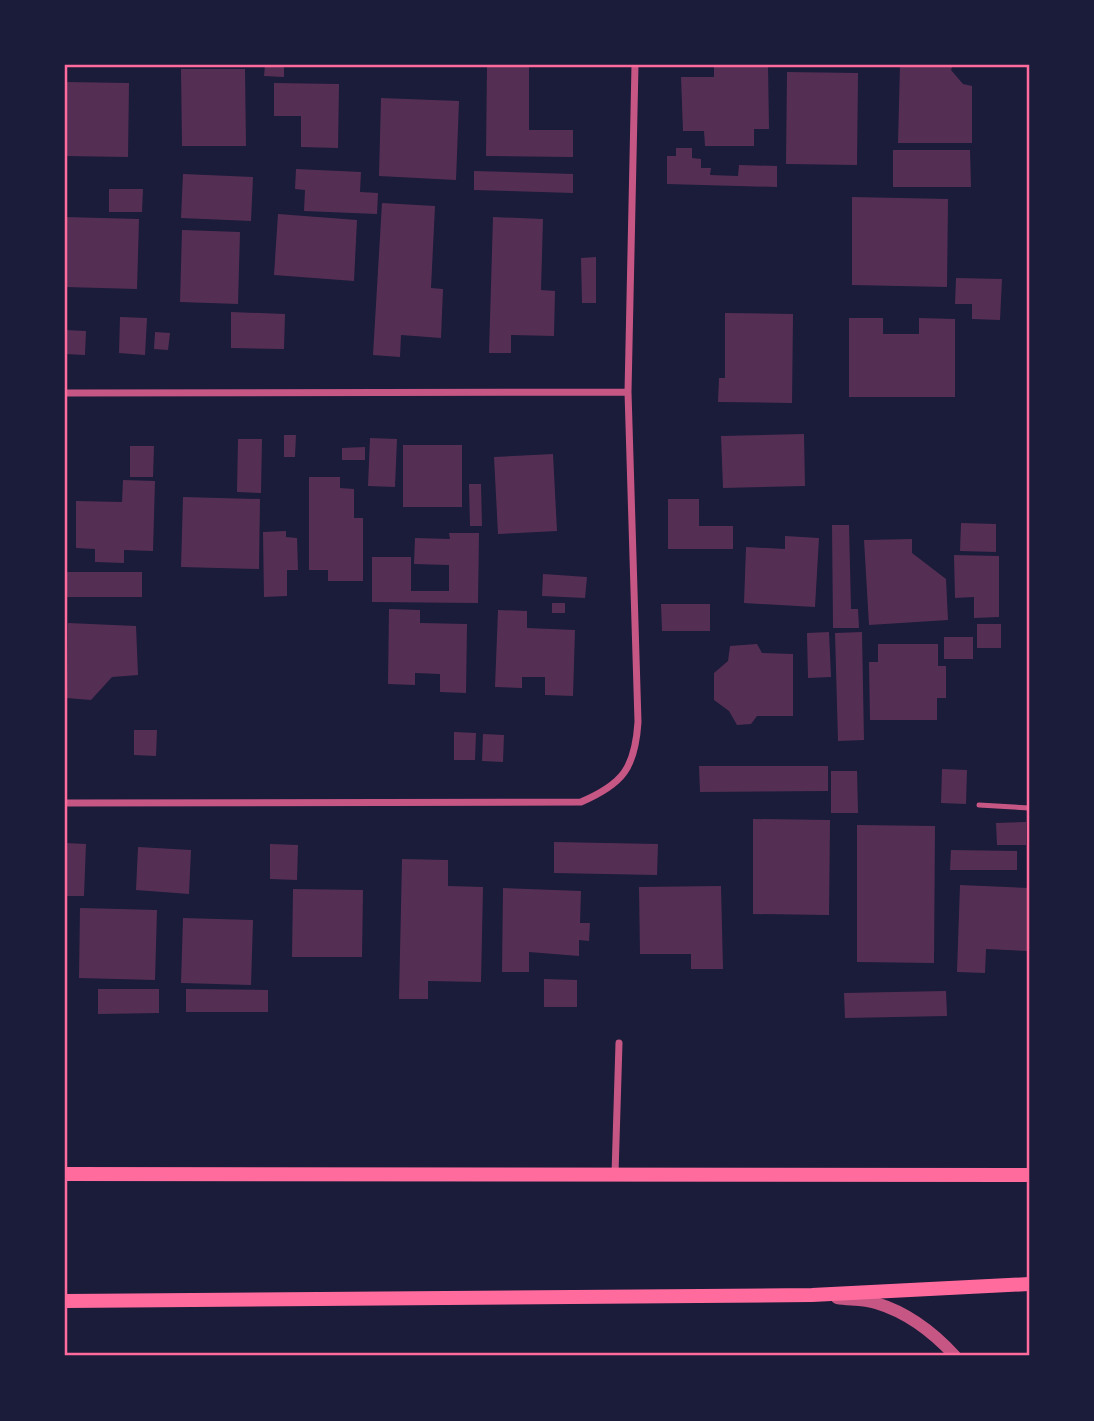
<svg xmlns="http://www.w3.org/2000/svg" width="1094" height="1421" font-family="Raleway,sans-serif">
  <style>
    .building { fill: #542f53 }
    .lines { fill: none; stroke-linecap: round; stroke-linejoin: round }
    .service { stroke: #c65784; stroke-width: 5 }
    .minor { stroke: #c65784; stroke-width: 7 }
    .tertiary { stroke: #c65784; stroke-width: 12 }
    .secondary { stroke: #ff6b9d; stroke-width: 14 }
    .neatline { fill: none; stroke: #ff6b9d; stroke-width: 2.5 }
  </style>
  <rect width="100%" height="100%" fill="#1b1b3a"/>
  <path class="building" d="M265,65H284V77L264,76Z
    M487,65H529V130H573V157L486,156Z
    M714,65H768L769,129H754V146H705L704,131H683L681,77H714Z
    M900,65H953L951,70L963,84L972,86V143H898Z
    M181,69H245L246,146H182Z
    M787,72L858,73L857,165L786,164Z
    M65,82L129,83L128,157L65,156Z
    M274,83L339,84L338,148L301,147V116H274Z
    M381,98L459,101L456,180L379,176Z
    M676,148H692V158L701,159V168H711L710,175L738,176L739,165L777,166V187L667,184V156H676Z
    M893,150H970L971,187H893Z
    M296,169L361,172L360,192L378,193L377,214L304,211L305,190L295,189Z
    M474,171L573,174V193L474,190Z
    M183,174L253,177L251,221L181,218Z
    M109,189H143L142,212H109Z
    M852,197L948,199L947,287L852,285Z
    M382,203L435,206L431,288L443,289L441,338L401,335L400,357L373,355Z
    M278,214L357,220L354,281L274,275Z
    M65,217L139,219L137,289L65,287Z
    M493,217L543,219L541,290L555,291L554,336L511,335V353H489Z
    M182,230L240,232L238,304L180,302Z
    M596,257V303H582L581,258Z
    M956,278L1002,279L1000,320L972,319V304H955Z
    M231,312L285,314L284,349L231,348Z
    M725,313L793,314L792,403L718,402L719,378H725Z
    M120,317L147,318L145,355L119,353Z
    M849,318H883V334H919V318L955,319V397H849Z
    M65,330L86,331L85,355L65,354Z
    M155,332L170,333L168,350L154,349Z
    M804,434L805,486L723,488L721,436Z
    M284,435H296L295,457H284Z
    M370,438L397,439L395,487L368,486Z
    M238,439H262L261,493L237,492Z
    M403,445H462V507H403Z
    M130,446H154L153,477H130Z
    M365,447V460H342V448Z
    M553,454L557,531L498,534L494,457Z
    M309,477H340V488L354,489V518H363V581H328V570H309Z
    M123,480L155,481L153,551L124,550V563L95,562V549L76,548V501L122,502Z
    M469,484H481L482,526H470Z
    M183,497L260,499L259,569L181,567Z
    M668,499H699V526H733V549H668Z
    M961,523L996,524V552L960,551Z
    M832,525H849L851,609H858L859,628H833Z
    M286,531V537L297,538L298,570H287V596L264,597L263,532Z
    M449,533H479L478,603L372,602V557H411V591H449V565L414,564L415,538L450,539Z
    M785,536L819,538L815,607L744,603L746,547L785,549Z
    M912,539V553L946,579L948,620L869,625L864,540Z
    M954,555L999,556V617L974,618V597L955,598Z
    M65,572H142V597H65Z
    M543,574L587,577L585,598L542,596Z
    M552,603H565V613H552Z
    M661,604H710V631H662Z
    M389,609L420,610V623L467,624L466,693L440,692V674L415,673V685L388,684Z
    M498,610L527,611V628L575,630L573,696L545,695V677H522V688L495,687Z
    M68,623L136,626L138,675L112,677L91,700L67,698Z
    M977,624H1001V648H977Z
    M829,632L831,677L808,678L807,633Z
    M862,632L864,740L838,741L835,633Z
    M944,637H973V659H944Z
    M757,644L762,653L793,654V716H757L751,724L737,725L729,711L714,700V673L728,661L730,646Z
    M878,644H938V666H946V698H937V720H870L869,662H878Z
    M134,730H157L156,756L134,755Z
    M454,732L476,733L475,760H454Z
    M483,734L504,735L503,762L482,761Z
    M699,766H828V791L700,792Z
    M942,769L967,770L966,804L941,803Z
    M831,771H857L858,813H831Z
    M753,819L830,820L829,915L753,914Z
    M1026,822V845H997L996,823Z
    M857,825L935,826L934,963L857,962Z
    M554,842L658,844L657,875L554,873Z
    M65,843L86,844L84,896H65Z
    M270,844L298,845L297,880L270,879Z
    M138,847L191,850L189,894L136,890Z
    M951,850L1017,851V870H950Z
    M402,859L448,860V886L483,887L481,982L428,981V999H399Z
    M960,885L1029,888L1027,951L986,949L985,973L957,972Z
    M721,886L723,969H691V954H640L639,887Z
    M503,888L581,891L580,923H590L589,941L579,940V956L529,952V972H502Z
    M293,889L363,890L362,957H292Z
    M80,908L157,910L155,980L79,978Z
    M183,918L253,920L251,985L181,983Z
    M544,979L577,980V1007H544Z
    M98,989H159V1013L98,1014Z
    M186,989L268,990V1012H186Z
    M946,991L947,1016L845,1018L844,993Z"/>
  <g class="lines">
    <path class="service" d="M979,805L1029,808"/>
    <path class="minor" d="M65,393L628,392
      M65,803L581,802C623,784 635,768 638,722L628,392L635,65
      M615,1174L619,1043"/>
    <path class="tertiary" d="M837,1298C849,1300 864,1299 876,1303C906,1312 934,1333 955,1356"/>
    <path class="secondary" d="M65,1174L1029,1175
      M65,1301L812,1295L1029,1284"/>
  </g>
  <rect width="1094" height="1421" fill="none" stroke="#1b1b3a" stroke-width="133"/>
  <rect x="66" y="66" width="962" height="1288" class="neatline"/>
</svg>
